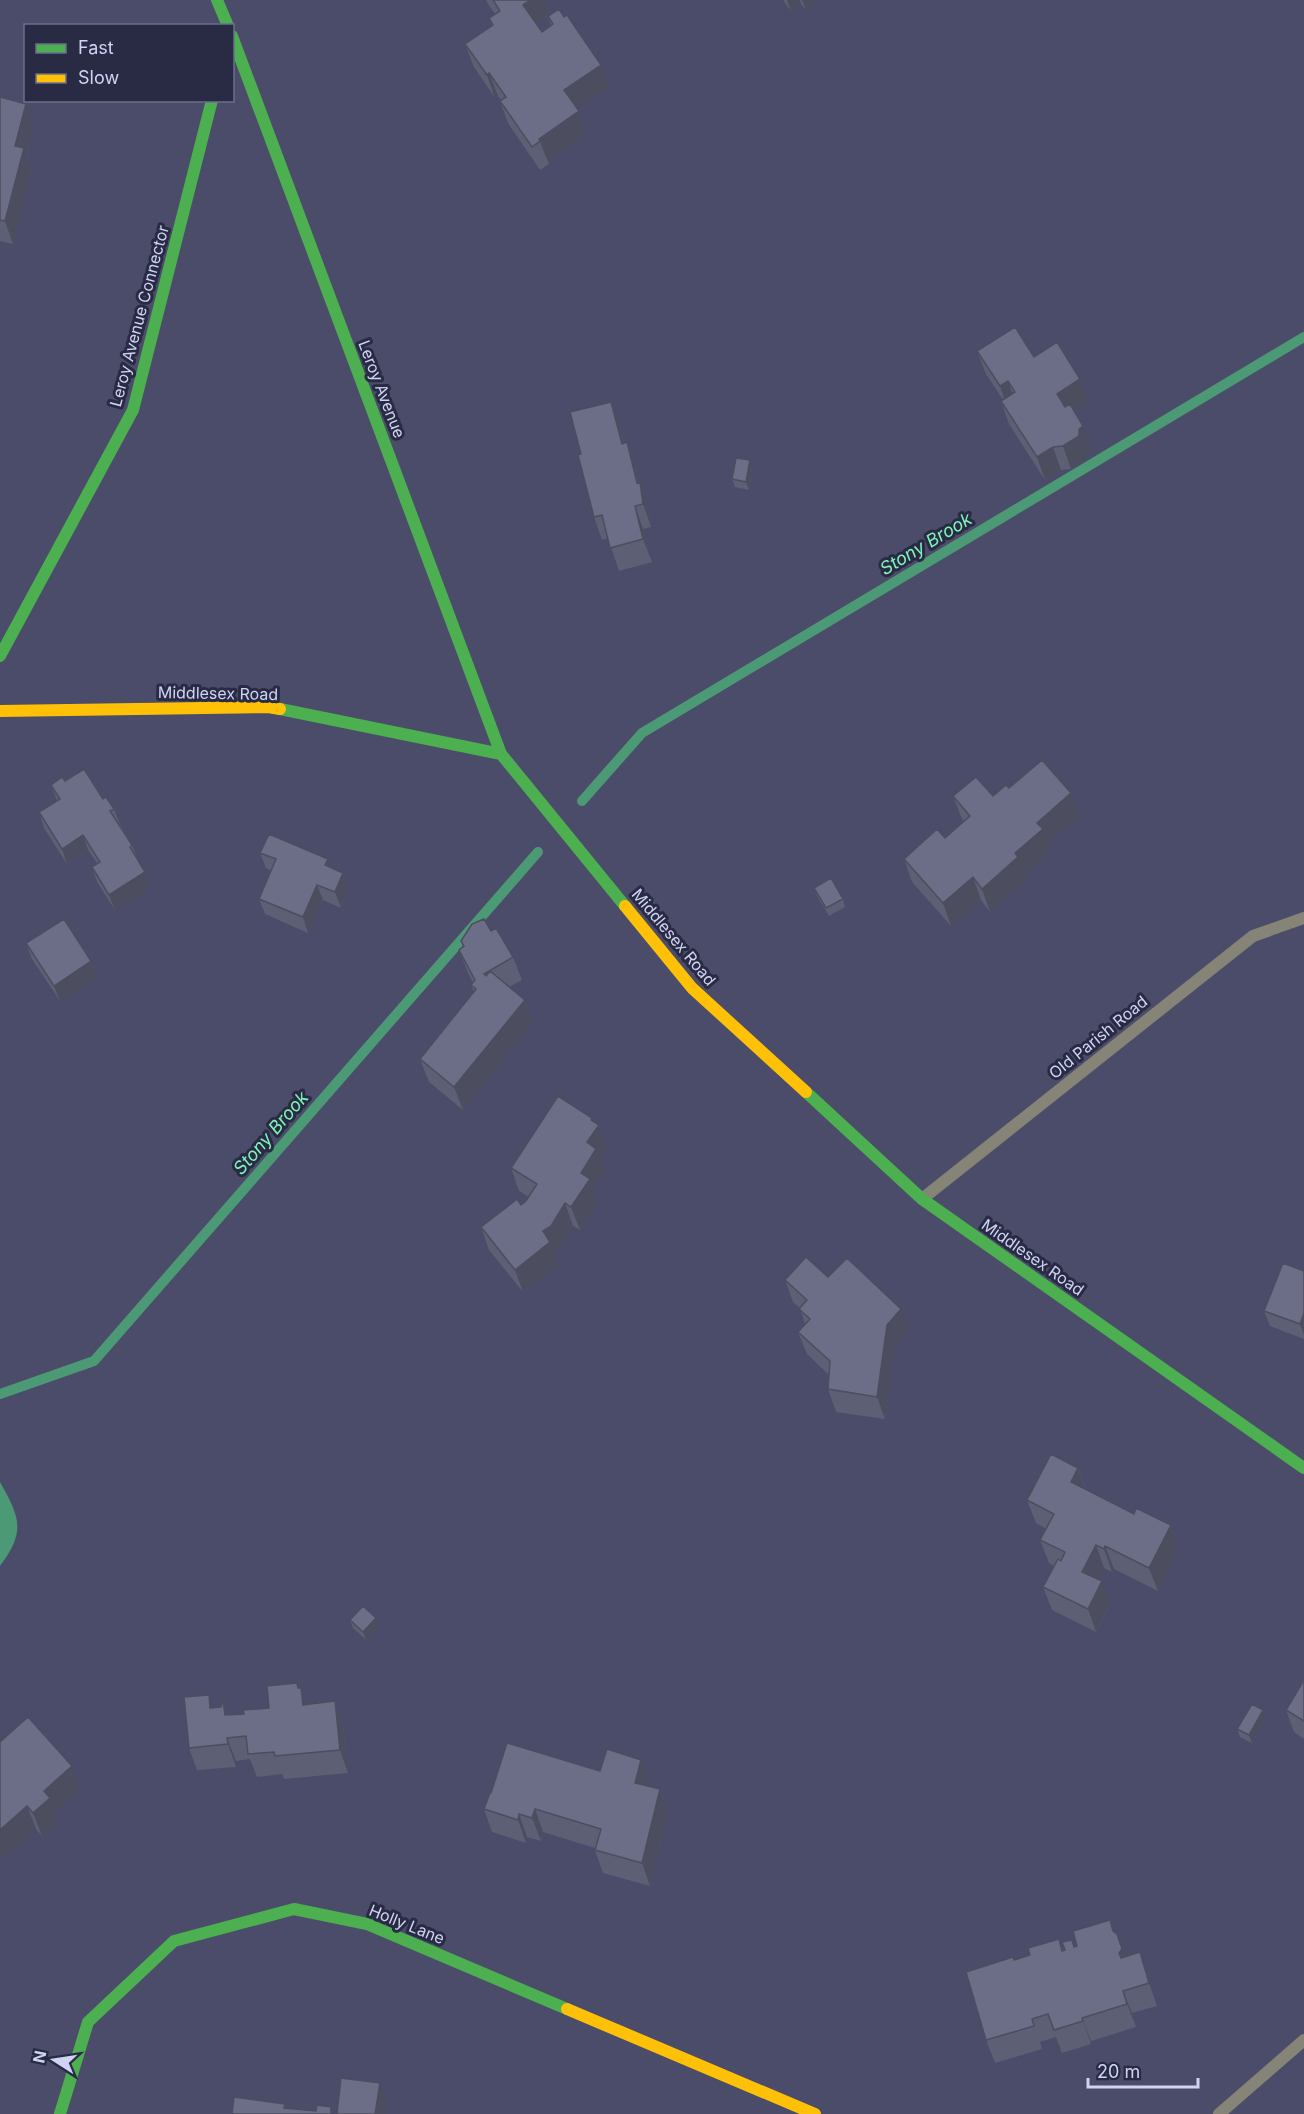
<svg xmlns="http://www.w3.org/2000/svg" width="1304" height="2114" font-family="Inter,sans-serif">
  <style>
    .water { fill: #4c9976 }
    .lines { fill: none; stroke-linecap: round; stroke-linejoin: round }
    .stream { stroke: #4c9976; stroke-width: 10 }
    .street { stroke: #868377; stroke-width: 12 }
    .fast { stroke: #4caf50; stroke-width: 12 }
    .slow { stroke: #ffc107; stroke-width: 12 }
    .wall { fill: #5d5f75 }
    .shaded-wall { fill: #4c4d5f }
    .building { fill: #6c6e88; stroke: #4c4d5f; stroke-width: 1.5 }
    .labels { text-anchor: middle; stroke-width: 6; stroke-linejoin: round; paint-order: stroke }
    .street-label { font-size: 16px; fill: #cfd4f4; stroke: #292b44 }
    .water-label { font-size: 18px; font-style: italic; fill: #7ff4b8; stroke: #292b44 }
  </style>
  <rect width="100%" height="100%" fill="#4b4c69"/>
  <path class="water" d="M0,1482C20,1518 26,1531 0,1566Z"/>
  <g class="lines">
    <path class="stream" d="M582,801L642,733L1304,337
      M0,1394L94,1361L538,852"/>
    <path class="street" d="M922,1199L1253,936L1304,918
      M1219,2114L1304,2040"/>
    <path class="fast" d="M217,0L228,26
      M232,36L501,754
      M0,656L133,410L212,100
      M280,709L501,754L625,906
      M806,1092L922,1199L1304,1468
      M60,2114L88,2022L174,1941L294,1909L367,1924L567,2009"/>
    <path class="slow" d="M0,711L268,707L280,709
      M625,906L692,988L806,1092
      M567,2009L815,2114"/>
  </g>
  <path class="wall" d="M486,0H545L550,14L536,24L542,32L551,26L548,16L601,65L609,88L577,109L587,134L548,162L549,164L540,170L508,123L500,101L501,100L498,96L495,98L474,67L465,44L492,26L489,18L495,14L488,4Z
    M783,0H821L806,10L801,4L791,11Z
    M0,97L26,104L34,126L27,156L32,171L13,244L0,241Z
    M977,351L1034,357L1088,402L1074,411L1092,449L1087,452V459L1071,469L1061,470L1045,480L1009,424L1001,401L1003,400L986,374Z
    M611,402L619,425L624,443L627,442L635,465L639,483L648,505L651,527L643,529L652,562L619,571L608,538L602,540L594,517L581,454Z
    M752,468L749,490L735,487L732,479Z
    M65,781L103,799L114,809L120,824L132,845L138,860L151,887L115,910L97,882L92,867L97,863L88,850L67,864L44,828L39,812L57,801L51,785Z
    M1009,788L1071,793L1079,816L1048,843L1051,852L1025,875L1027,880L990,912L981,900L951,926L912,882L904,859L945,838L964,821L962,819L953,796H993Z
    M260,853L328,859L331,868L343,873L349,889L341,908L323,900L308,933L265,914L259,899L271,871L266,868Z
    M814,888L843,899L845,907L829,916L817,896Z
    M491,931L513,957L522,980L509,987L525,1000L533,1022L463,1110L429,1082L420,1059L474,992L471,985L473,983L468,973L459,950L463,947L461,941Z
    M26,943L91,961L97,977L60,1001L32,959Z
    M594,1122L599,1125L607,1148L600,1159L605,1172L593,1189L598,1202L580,1230L573,1226L559,1248L554,1252L559,1265L523,1292L489,1250L481,1227L521,1205L526,1201L529,1197L519,1191L511,1168Z
    M1304,1271V1339L1270,1326L1264,1311Z
    M828,1277L910,1331L895,1348L885,1419L836,1412L828,1389L829,1375L807,1354L798,1332L805,1324L800,1308L793,1302L785,1280Z
    M1078,1468L1086,1489L1134,1514L1171,1525L1179,1548L1158,1591L1114,1569L1112,1572L1104,1568L1098,1580L1110,1604L1096,1632L1052,1610L1043,1587L1054,1566L1049,1563L1040,1540L1046,1529L1036,1523L1027,1500Z
    M376,1618L379,1626L366,1640L353,1628L350,1620Z
    M1304,1680V1739L1294,1732L1286,1710Z
    M299,1688L307,1704L335,1701L343,1724L348,1773L284,1779L282,1774L257,1777L250,1759L236,1761V1767L197,1770L189,1748L214,1707L229,1715L244,1714L269,1708Z
    M1263,1710L1266,1718L1252,1743L1240,1737L1237,1729Z
    M0,1742L72,1766L80,1789L55,1811L58,1821L42,1836L36,1829Z
    M600,1771L650,1783L649,1786L660,1789L668,1811L650,1886L603,1873L595,1850V1848L543,1832L541,1841L527,1837L526,1843L492,1832L484,1809L491,1793Z
    M1110,1920L1114,1932L1126,1957L1148,1975L1157,2006L1132,2013L1136,2027L1091,2041V2044L1062,2053L1056,2037L1040,2042L1042,2049L995,2063L986,2040L1014,1960L1030,1955L1059,1939L1063,1950L1077,1946Z"/>
  <path class="shaded-wall" d="M530,0H545L550,14L531,28L523,5Z
    M787,0H800L801,4L791,11Z
    M802,0H821L806,10Z
    M601,65L609,88L572,113L564,90Z
    M489,73L498,96L495,98L487,75Z
    M26,104L34,126L27,156L32,171L13,244L5,221L15,146Z
    M579,111L587,134L548,162L539,139Z
    M1080,379L1088,402L1065,417L1057,394Z
    M1008,381L1016,404L1008,409L1000,386Z
    M611,402L619,425L630,466L622,444Z
    M1083,426L1092,449L1087,452V459L1071,469L1063,446L1079,429Z
    M627,442L635,465L640,486V482L648,505L651,527L643,504Z
    M1053,447L1061,470L1045,480L1037,457Z
    M750,460L752,468L749,490L746,482Z
    M635,506L643,529L652,562L643,539Z
    M1071,793L1079,816L1048,843L1051,852L1025,875L1027,880L990,912L982,889L1015,853L1037,823Z
    M83,835L88,850L67,864L62,849Z
    M328,859L334,875L325,865Z
    M145,872L151,887L115,910L109,895Z
    M343,873L349,889L341,908L335,892Z
    M973,877L981,900L951,926L943,903Z
    M317,885L323,900L308,933L303,917Z
    M91,961L97,977L60,1001L54,986Z
    M525,1000L533,1022L463,1110L454,1087Z
    M592,1118L596,1129L599,1125L607,1148L600,1159L605,1172L593,1189L598,1202L580,1230L571,1207L581,1173Z
    M565,1203L573,1226L559,1248L554,1252L559,1265L523,1292L515,1270L543,1231Z
    M901,1309L910,1331L895,1348L885,1419L877,1397L887,1325Z
    M1304,1313V1335L1300,1324Z
    M1078,1468L1086,1491L1071,1482Z
    M1171,1525L1179,1548L1158,1591L1149,1568Z
    M1096,1545L1104,1568L1091,1595L1082,1572Z
    M1105,1546L1114,1569L1112,1572L1104,1549Z
    M1102,1581L1110,1604L1096,1632L1088,1609Z
    M376,1618L379,1626L366,1640L363,1632Z
    M297,1683L302,1696L301,1688L309,1711L303,1705Z
    M209,1695L217,1717L210,1708Z
    M223,1700L231,1722L233,1738L225,1715Z
    M335,1701L343,1724L348,1773L340,1750Z
    M1263,1710L1266,1718L1252,1743L1249,1735Z
    M227,1738L236,1761V1767L228,1744Z
    M641,1760L650,1783L644,1806L635,1783Z
    M72,1766L80,1789L55,1811L58,1821L42,1836L33,1813L44,1791Z
    M660,1789L668,1811L650,1886L642,1863Z
    M27,1806L36,1829L0,1860V1830Z
    M535,1809L543,1832L541,1841L532,1818Z
    M519,1814L527,1837L526,1843L518,1820Z
    M1110,1920L1118,1943L1117,1934L1126,1956L1121,1958Z
    M1140,1952L1148,1975L1157,2006L1149,1983Z
    M1123,1991L1132,2013L1136,2027L1127,2004Z
    M1082,2018L1091,2041V2044L1083,2021Z
    M380,2083L388,2106L387,2114H375Z"/>
  <path class="building" d="M493,0H530L523,5L542,32L553,24L548,16L559,9L564,17L567,15L601,65L564,90L579,111L539,139L540,141L532,147L500,101L506,97L489,73L487,75L465,44L493,25L489,18L500,11Z
    M0,97L26,104L15,146L24,148L5,221L0,220Z
    M1015,327L1034,357L1057,342L1080,379L1057,394L1065,407L1070,404L1083,426L1079,429V436L1063,446L1053,447L1037,457L1001,401L1015,392L1008,381L1000,386L977,351Z
    M611,402L622,444L627,442L637,483L640,482L643,504L635,506L643,539L610,548L602,515L594,517L578,455L581,454L570,412Z
    M736,458L750,460L746,482L732,479Z
    M1042,760L1071,793L1037,823L1043,829L1015,853L1018,857L982,889L973,877L943,903L904,859L937,829L945,838L970,816L953,796L976,777L993,796L1006,785L1009,788Z
    M84,769L103,799L106,797L114,809L110,811L132,845L130,847L145,872L109,895L92,867L100,862L83,835L62,849L39,812L60,799L51,785L62,777L65,781Z
    M269,834L328,859L325,865L343,873L335,892L317,885L303,917L259,899L276,859L260,853Z
    M831,878L843,899L826,908L814,888Z
    M64,919L91,961L54,986L26,943Z
    M484,919L491,931L496,928L513,957L484,974L486,976L490,971L525,1000L454,1087L420,1059L476,989L471,985L475,980L459,950L464,946L461,941L472,924Z
    M558,1096L592,1118L591,1120L599,1125L587,1142L596,1149L581,1173L590,1179L571,1207L565,1203L551,1226L543,1231L550,1242L515,1270L481,1227L517,1199L521,1205L526,1201L537,1184L511,1168Z
    M806,1257L828,1277L847,1258L901,1309L887,1325L877,1397L828,1389L830,1361L798,1332L810,1319L799,1309L807,1300L785,1280Z
    M1283,1263L1304,1271V1313L1300,1324L1264,1311Z
    M1051,1454L1078,1468L1071,1482L1134,1514L1136,1508L1171,1525L1149,1568L1105,1546L1104,1549L1096,1545L1082,1572L1102,1581L1088,1609L1043,1587L1058,1559L1061,1561L1065,1552L1040,1540L1054,1514L1027,1500Z
    M363,1606L376,1618L363,1632L350,1620Z
    M1304,1680V1721L1286,1710Z
    M297,1683L298,1688H301L303,1705L335,1701L340,1750L275,1756L274,1752L248,1754L246,1736L227,1738L228,1744L189,1748L184,1697L209,1695L210,1708L221,1707L223,1700L225,1715L244,1714L243,1710L269,1708L267,1686Z
    M1252,1704L1263,1710L1249,1735L1237,1729Z
    M28,1717L72,1766L44,1791L50,1798L33,1813L27,1806L0,1830V1742Z
    M507,1743L600,1771L607,1749L641,1760L635,1783L660,1789L642,1863L595,1850L601,1829L535,1809L532,1818L519,1814L518,1820L484,1809L490,1793H491Z
    M1110,1920L1113,1931L1117,1934L1122,1949L1119,1953L1121,1958L1140,1952L1149,1983L1123,1991L1127,2004L1082,2018L1083,2021L1054,2030L1048,2014L1032,2019L1034,2026L986,2040L966,1972L1013,1957L1014,1960L1030,1955L1028,1948L1059,1939L1062,1951L1065,1950L1062,1942L1072,1940L1074,1947L1077,1946L1073,1931Z
    M341,2078L380,2083L375,2114H337Z
    M234,2097L285,2104L284,2108L316,2111L317,2105L331,2107V2114H334H232Z"/>
  <g class="labels">
    <g class="street-label">
      <text transform="translate(139 316) rotate(-75)" y="6">Leroy Avenue Connector</text>
      <text transform="translate(382 389) rotate(69)" y="6">Leroy Avenue</text>
      <text transform="translate(218 693) rotate(1)" y="6">Middlesex Road</text>
      <text transform="translate(674 937) rotate(50)" y="6">Middlesex Road</text>
      <text transform="translate(1098 1037) rotate(-39)" y="6">Old Parish Road</text>
      <text transform="translate(1033 1257) rotate(35)" y="6">Middlesex Road</text>
      <text transform="translate(407 1924) rotate(22)" y="6">Holly Lane</text>
    </g>
    <g class="water-label">
      <text transform="translate(926 544) rotate(-31)" y="6">Stony Brook</text>
      <text transform="translate(271 1133) rotate(-49)" y="6">Stony Brook</text>
    </g>
  </g>
  <rect x="24" y="24" width="210" height="78" fill="#292b44" stroke="#6b6f8a" stroke-width="1.5"/>
  <rect x="36" y="44" width="30" height="9" fill="#4caf50" stroke="#6b6f8a" stroke-width="1.5"/>
  <text x="78" y="54" font-size="18" fill="#cfd4f4">Fast</text>
  <rect x="36" y="74" width="30" height="9" fill="#ffc107" stroke="#6b6f8a" stroke-width="1.5"/>
  <text x="78" y="84" font-size="18" fill="#cfd4f4">Slow</text>
  <g transform="translate(54 2060) rotate(282)" stroke="#292b44" stroke-width="4.5" paint-order="stroke">
  <path d="M0-4.5L10 22L0 15L-10 22Z" fill="#cfd4f4"/>
  <text y="-9" font-size="16" font-weight="bold" text-anchor="middle" fill="#cfd4f4">N</text>
  </g>
  <path d="M1088 2078v9h110v-9" fill="none" stroke="#cfd4f4" stroke-width="3"/>
  <text x="1097" y="2078" font-size="18" fill="#cfd4f4" stroke="#292b44" stroke-width="4.5" paint-order="stroke">20 m</text>
</svg>
